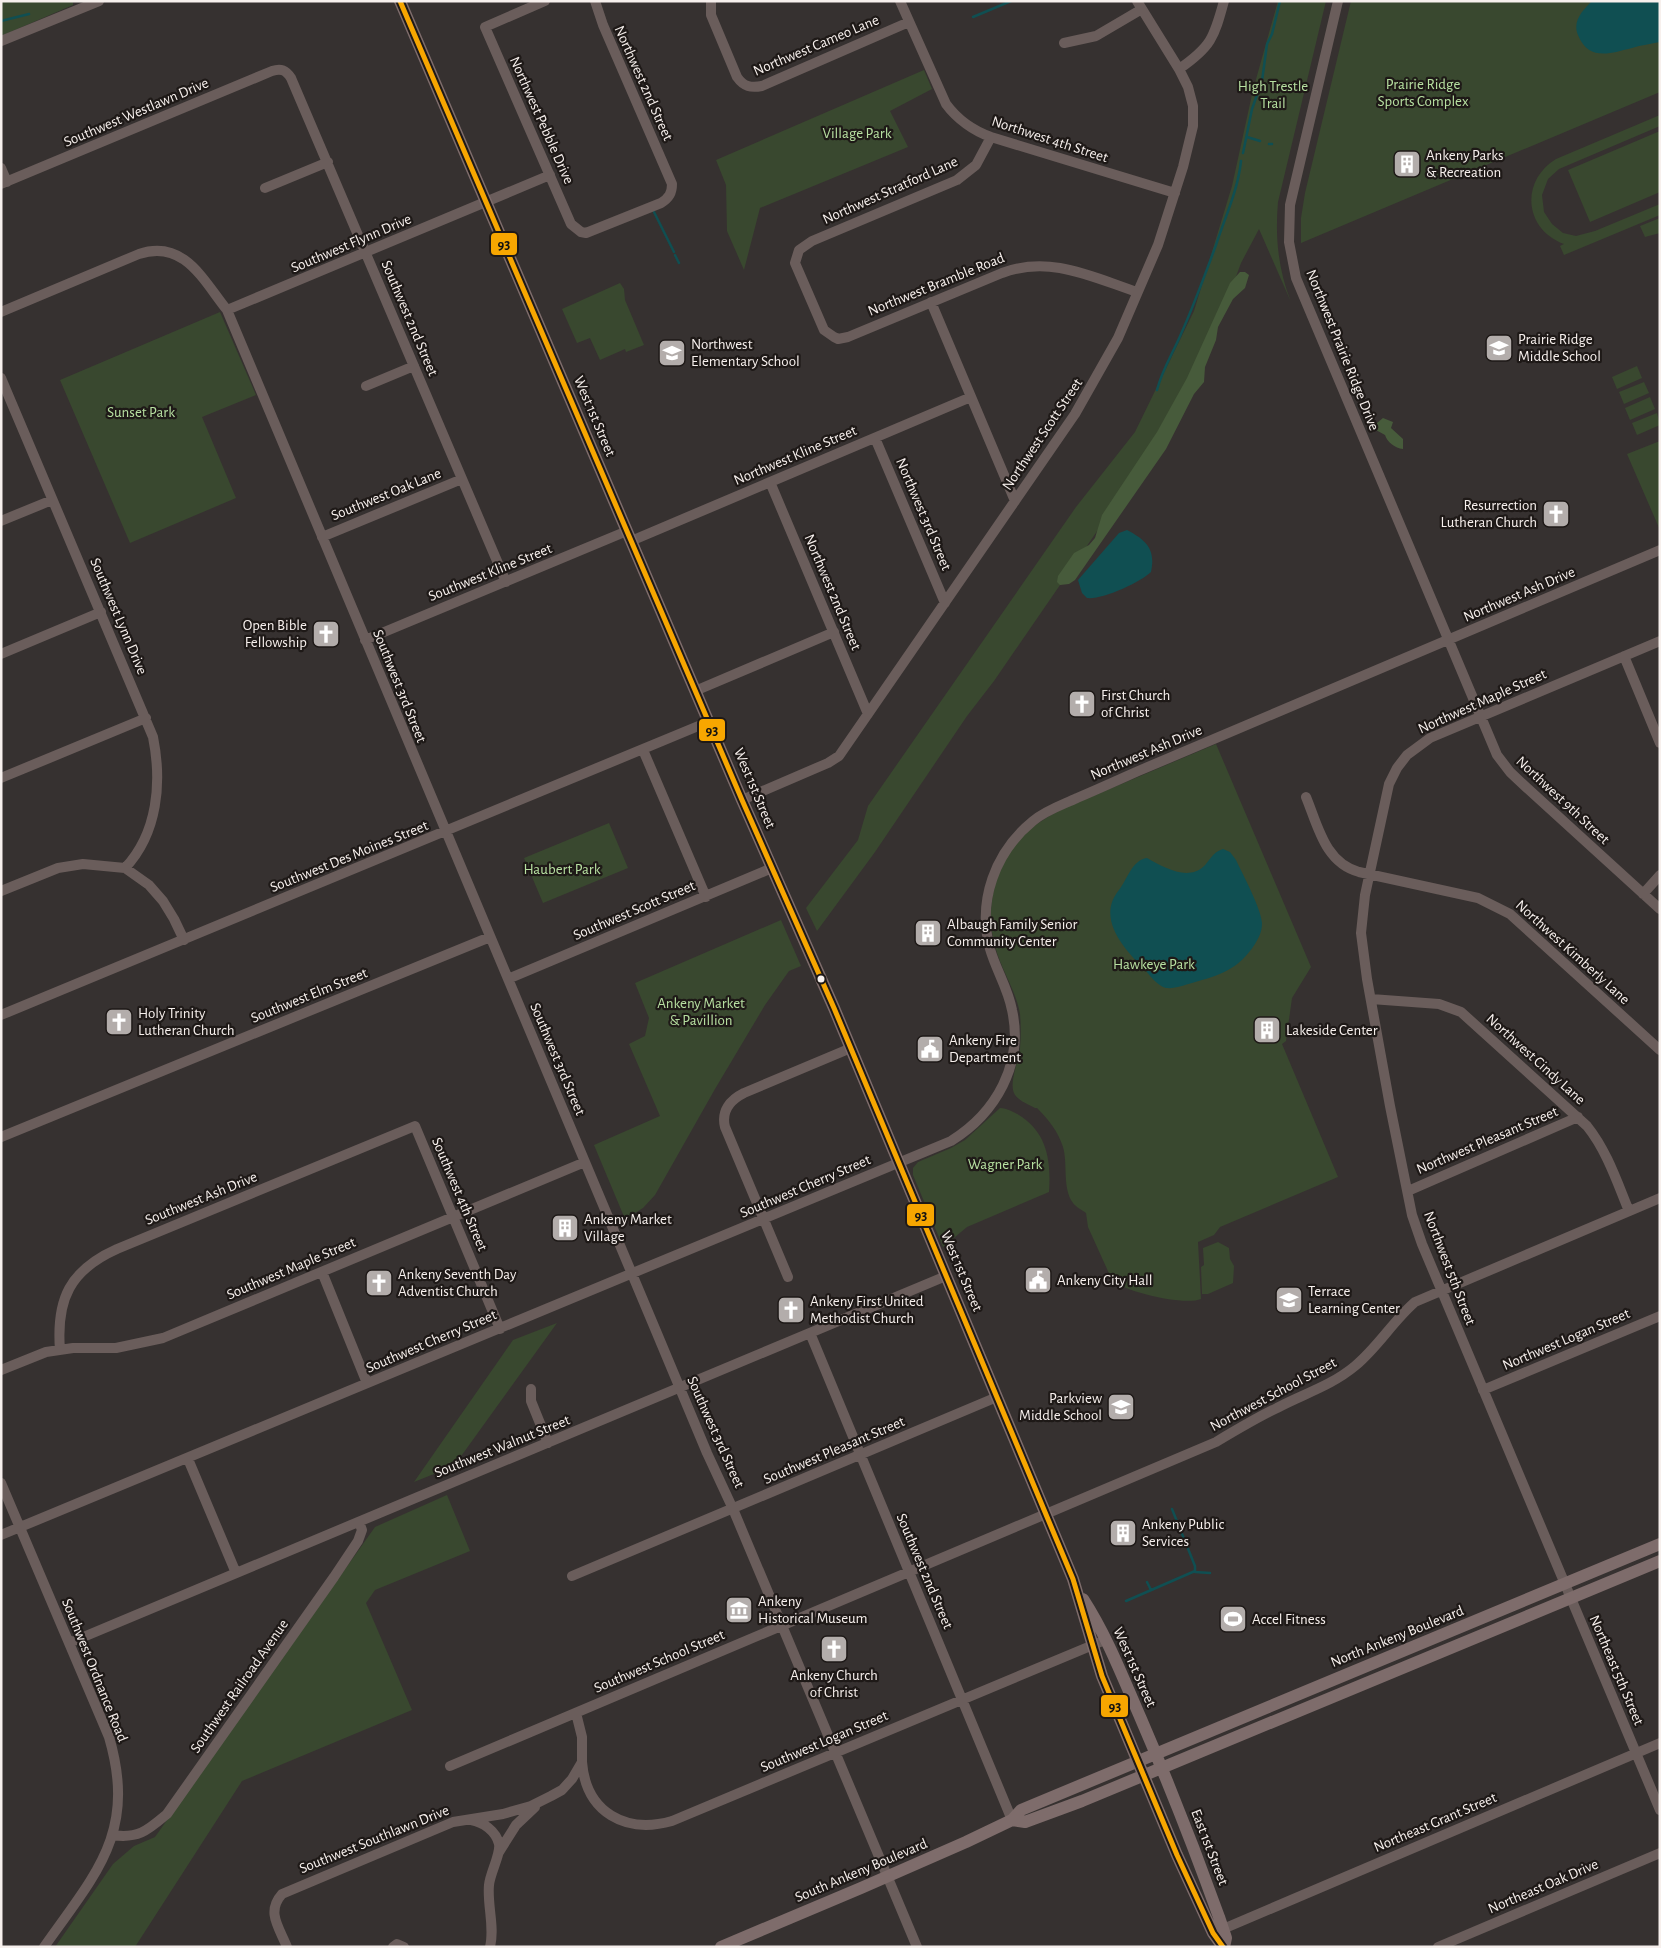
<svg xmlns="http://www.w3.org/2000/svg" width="1661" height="1948" font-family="'Alegreya Sans',sans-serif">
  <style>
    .green { fill: #39482f }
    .forest { fill: #475b3b }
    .water { fill: #104f52 }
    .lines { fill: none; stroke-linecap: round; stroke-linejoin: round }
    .stream { stroke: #104f52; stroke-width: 2.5 }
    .minor { stroke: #6a5d5b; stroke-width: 10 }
    .major { stroke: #7e6c6b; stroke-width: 12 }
    .bus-1-casing { stroke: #1e1917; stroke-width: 9 }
    .bus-1 { stroke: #f7a600; stroke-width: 5 }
    .bus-dot { fill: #f7f0ed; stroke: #1e1917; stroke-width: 2 }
    .labels { text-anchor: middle; stroke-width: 4.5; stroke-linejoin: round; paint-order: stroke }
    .street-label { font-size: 15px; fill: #f7f0ed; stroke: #1e1917 }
    .park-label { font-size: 15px; fill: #b7e0a1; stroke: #1e1917 }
    .poi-label { font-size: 15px; fill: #f7f0ed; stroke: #1e1917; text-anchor: start }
    .line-badge { stroke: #1e1917; stroke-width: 2 }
    .pale-badge-label { font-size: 14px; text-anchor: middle; font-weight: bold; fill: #111 }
  </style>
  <rect width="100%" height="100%" fill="#363130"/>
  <path class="green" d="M1,1H73V5L1,36Z
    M1278,1H1326L1278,202C1275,237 1278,269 1291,302L1259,229L1241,263L1227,301L1193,371L1113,508L994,681L967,716L875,852L817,931L806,908L858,840L868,806L1076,507L1135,432L1194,311L1232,186L1253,90Z
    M1351,1H1660V92L1301,243V218L1305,193Z
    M924,70L932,89L890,111L908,147L760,208L744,270L727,231L726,185L716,160Z
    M1660,115V126L1559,169L1548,179L1542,195L1544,212L1552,224L1563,233L1576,236L1595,231L1660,204V215L1564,255L1560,246L1564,244C1524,229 1520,181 1556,159Z
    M1660,131V192L1590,222L1568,170Z
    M1660,218V233L1645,237L1640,226Z
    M620,283L624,289L625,300L644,345L626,352L625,349L600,360L590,338L577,343L562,309Z
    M220,312L256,395L202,417L236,498L130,543L60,380Z
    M1637,366L1642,378L1617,389L1612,377Z
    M1644,382L1649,393L1624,404L1619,392Z
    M1650,397L1655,409L1630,420L1625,408Z
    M1657,413L1660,425L1637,435L1632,423Z
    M1660,441V530L1627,454Z
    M1216,744L1311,967L1292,998L1286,1041L1282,1044L1338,1177L1220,1227L1214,1235L1198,1242L1201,1299C1184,1306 1125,1292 1112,1280L1088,1227L1086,1213C1082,1210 1076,1207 1073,1203C1062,1188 1068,1164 1063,1147C1058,1131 1048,1119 1037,1108H1035C1028,1104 1017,1100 1014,1093C1009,1083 1019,1059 1020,1048C1021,1037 1021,1025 1020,1014C1016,990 1001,970 995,946C984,908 996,861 1025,834C1035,824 1048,817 1060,810Z
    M609,823L628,868L543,903L524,858Z
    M781,920L801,966L789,971L765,1005L715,1089L655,1195L643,1208L625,1219L594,1145L660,1116L629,1044L645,1036L649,1018L635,983Z
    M1000,1108C1009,1109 1014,1112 1022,1117C1048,1135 1051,1163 1049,1192L967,1227L943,1247L913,1175V1168L918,1162L951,1148L965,1140Z
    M1218,1242L1229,1248L1230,1259L1234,1266L1233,1283L1208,1294H1202L1201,1267L1204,1265L1203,1248Z
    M557,1323L454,1466L414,1482L513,1340Z
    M447,1495L470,1551L375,1590L366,1603L412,1710L242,1781L135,1947H55L113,1864L134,1846L155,1837L375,1527Z"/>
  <path class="forest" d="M1240,272H1245L1249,275L1245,288L1233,299L1218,327L1216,340L1205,367L1204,382L1194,394L1166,449L1075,580L1069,584L1060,585L1057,582L1058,576L1074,553L1089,545L1095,538L1102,515L1157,432L1187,378L1230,283Z
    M1383,418L1393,422L1391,428L1403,439V449C1395,448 1387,442 1385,435L1376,430L1377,423Z"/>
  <path class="water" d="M1592,1H1660V42C1651,44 1641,45 1632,48C1611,53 1589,62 1578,35C1572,21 1583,10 1592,1Z
    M1127,530C1146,540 1156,549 1151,572C1141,582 1102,600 1087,598L1082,593L1078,580L1119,533Z
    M1223,849L1230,852L1236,860C1243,875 1261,908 1262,923C1262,932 1259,937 1255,944C1238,970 1220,975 1192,983C1184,985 1175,989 1166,988C1158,986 1151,977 1146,971C1126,951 1095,919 1119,890C1127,880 1132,860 1147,858C1163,867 1187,881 1203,867C1210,861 1212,852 1223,849Z"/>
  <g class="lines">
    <path class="stream" d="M973,17L1011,1
      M1,21L29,14
      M1247,137L1260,141
      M1269,144H1272
      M1243,153L1252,109L1262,81L1267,44L1272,34L1280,1
      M654,212L674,252
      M675,255L679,263
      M1157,390C1162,370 1173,353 1181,334C1194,305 1205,275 1216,245C1225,217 1238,190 1241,161
      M1179,1526L1189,1523
      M1195,1572L1210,1573
      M1147,1582L1151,1590
      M1126,1601L1195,1571V1566L1172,1509"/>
    <path class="minor" d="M545,1L485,27L571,224L581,232L586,233L661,203C669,198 672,193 672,184L603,25L595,1
      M711,1V15L737,77C744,87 751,88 762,86L909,22
      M900,1L946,104C957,119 974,131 991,137L1175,193
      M1338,1L1290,205L1289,242L1296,278L1497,755L1510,772L1527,788L1660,909
      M1,41L99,1
      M1064,43L1096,36L1142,9
      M1179,69C1211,47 1214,38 1224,1
      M991,137L976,165L957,180L812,241L799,250L795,263L824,330L834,337L838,339L848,337L1002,273C1050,255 1092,277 1137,292
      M1,168L7,182
      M1,184L272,71C281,68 286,70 291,78L506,582
      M265,188L328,162
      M931,302L1015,501
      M227,310L550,175
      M1,312L139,254C184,239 203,280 227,310L656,1331L707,1453L733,1509L917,1947
      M1,378L153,737C162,782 158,833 125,868
      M366,386L414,366
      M875,438L945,603
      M770,482L868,714
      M1,521L52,500
      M322,537L462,479
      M631,541L971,397
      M365,640L627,531
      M1660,641L1430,738L1407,755L1397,768L1389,784L1365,895L1361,933L1367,979L1390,1106L1412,1215L1422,1244L1660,1810
      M1,654L101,612
      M1624,656L1660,743
      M695,691L834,632
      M643,750L706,897
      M1,778L146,718
      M1306,797C1318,826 1325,863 1359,872L1478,898L1510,914L1660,1050
      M742,800L828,763L839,756L1075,414L1118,338L1158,245L1183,167L1193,126V106L1188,87L1179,69L1137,1
      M1,891L58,868L83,864L125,868L149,885L163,901L174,919L184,940
      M1643,894L1660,875
      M508,979L772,868
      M1371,999L1439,1004L1461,1012L1587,1126C1607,1151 1617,1182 1629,1211
      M1,1015L708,722
      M1,1137L490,937
      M1408,1191L1578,1117
      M322,1272L367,1383
      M788,1277L725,1127C721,1111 730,1100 744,1093L851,1048
      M810,1333L1012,1820
      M60,1350C56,1299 70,1270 117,1249L415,1126L500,1329
      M1,1370L46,1352L73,1348H116L163,1338L585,1162
      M531,1389V1401L548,1443
      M1483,1390L1660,1316
      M188,1459L236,1573
      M1,1483L109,1737C137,1833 96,1873 44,1947
      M1,1535L951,1141C996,1113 1024,1064 1012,1010C1008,988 996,970 990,949C977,901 995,852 1033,821C1046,810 1062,805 1077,798C1096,790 1116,781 1136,772L1660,550
      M572,1576L997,1397
      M69,1643L946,1276
      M582,1762C586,1813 626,1834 672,1821L1105,1640
      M450,1766L1216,1442C1236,1430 1256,1418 1277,1408C1303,1394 1331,1386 1355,1366C1378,1347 1393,1321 1415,1302L1660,1198
      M471,1820C483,1822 496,1831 499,1844C501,1854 490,1873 489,1885C487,1905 495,1927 490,1947
      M112,1835C139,1839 148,1830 167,1814L334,1577L358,1541L362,1530L359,1522
      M499,1852L516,1825L535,1807
      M1223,1929L1660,1743
      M287,1947C279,1927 266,1912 282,1894L453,1822L503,1814L531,1806L551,1796L562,1790L572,1779L582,1762V1737L576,1713
      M393,1947L397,1944L404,1947
      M1438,1947L1660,1853"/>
    <path class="major" d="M400,1L742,800L834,1008L1073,1579L1102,1676L1177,1855L1213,1933L1223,1947
      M1083,1599C1107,1636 1123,1678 1141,1719C1169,1784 1195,1850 1219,1917L1226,1938L1224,1947
      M1012,1820L1025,1822L1082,1801L1660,1561
      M721,1947L861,1888L966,1842L1012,1820L1021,1810L1660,1544"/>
    <g class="bus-1-casing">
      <path id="bus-1" d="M400,1L742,800L834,1008L1073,1579L1102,1676L1177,1855L1213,1933L1223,1947"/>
    </g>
    <use href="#bus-1" class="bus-1"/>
  </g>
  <defs>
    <g id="building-square" transform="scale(1.4375)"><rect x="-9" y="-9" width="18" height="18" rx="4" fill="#b3adab" stroke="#1e1917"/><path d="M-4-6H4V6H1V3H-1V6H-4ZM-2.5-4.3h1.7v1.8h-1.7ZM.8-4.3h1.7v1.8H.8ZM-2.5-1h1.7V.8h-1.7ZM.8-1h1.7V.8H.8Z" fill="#fff"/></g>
    <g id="school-square" transform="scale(1.4375)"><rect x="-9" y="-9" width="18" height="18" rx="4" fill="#b3adab" stroke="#1e1917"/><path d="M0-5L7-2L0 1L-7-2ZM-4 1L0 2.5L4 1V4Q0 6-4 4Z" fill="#fff"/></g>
    <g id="church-square" transform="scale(1.4375)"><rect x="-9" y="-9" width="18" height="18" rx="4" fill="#b3adab" stroke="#1e1917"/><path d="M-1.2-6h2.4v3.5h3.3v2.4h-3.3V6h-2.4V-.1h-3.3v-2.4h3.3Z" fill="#fff"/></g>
    <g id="civic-square" transform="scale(1.4375)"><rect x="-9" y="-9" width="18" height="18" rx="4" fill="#b3adab" stroke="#1e1917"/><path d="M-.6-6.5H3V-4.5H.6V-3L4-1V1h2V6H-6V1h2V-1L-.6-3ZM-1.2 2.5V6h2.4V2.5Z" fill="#fff"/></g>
    <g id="museum-square" transform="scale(1.4375)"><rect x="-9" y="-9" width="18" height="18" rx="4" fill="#b3adab" stroke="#1e1917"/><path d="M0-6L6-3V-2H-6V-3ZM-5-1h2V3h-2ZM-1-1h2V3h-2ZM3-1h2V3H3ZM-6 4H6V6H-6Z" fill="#fff"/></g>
    <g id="stadium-square" transform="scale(1.4375)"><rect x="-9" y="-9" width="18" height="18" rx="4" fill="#b3adab" stroke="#1e1917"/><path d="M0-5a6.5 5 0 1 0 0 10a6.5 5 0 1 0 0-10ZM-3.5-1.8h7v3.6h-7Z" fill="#fff"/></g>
  </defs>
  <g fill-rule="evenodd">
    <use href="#building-square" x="1407" y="164"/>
    <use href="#school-square" x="1499" y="348"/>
    <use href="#school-square" x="672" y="353"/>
    <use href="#church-square" x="1556" y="514"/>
    <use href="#church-square" x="326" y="634"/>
    <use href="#church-square" x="1082" y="704"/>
    <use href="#building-square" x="928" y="933"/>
    <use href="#church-square" x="119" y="1022"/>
    <use href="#building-square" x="1267" y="1030"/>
    <use href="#civic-square" x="930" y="1049"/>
    <use href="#building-square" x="565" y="1228"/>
    <use href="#civic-square" x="1038" y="1280"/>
    <use href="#church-square" x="379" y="1283"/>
    <use href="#school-square" x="1289" y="1300"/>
    <use href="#church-square" x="791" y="1310"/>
    <use href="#school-square" x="1121" y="1407"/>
    <use href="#building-square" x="1123" y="1533"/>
    <use href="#museum-square" x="739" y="1610"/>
    <use href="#stadium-square" x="1233" y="1619"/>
    <use href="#church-square" x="834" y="1649"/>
  </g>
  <circle class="bus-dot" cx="821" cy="979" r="4.5"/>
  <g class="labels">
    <g class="street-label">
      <text transform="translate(816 45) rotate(-23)" y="5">Northwest Cameo Lane</text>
      <text transform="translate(644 83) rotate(66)" y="5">Northwest 2nd Street</text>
      <text transform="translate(136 112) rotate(-23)" y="5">Southwest Westlawn Drive</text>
      <text transform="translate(542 120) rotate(66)" y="5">Northwest Pebble Drive</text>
      <text transform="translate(1050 139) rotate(18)" y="5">Northwest 4th Street</text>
      <text transform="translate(890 190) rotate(-24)" y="5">Northwest Stratford Lane</text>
      <text transform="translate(351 243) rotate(-23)" y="5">Southwest Flynn Drive</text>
      <text transform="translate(936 284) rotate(-22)" y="5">Northwest Bramble Road</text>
      <text transform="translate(410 318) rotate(67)" y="5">Southwest 2nd Street</text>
      <text transform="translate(1343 350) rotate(68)" y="5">Northwest Prairie Ridge Drive</text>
      <text transform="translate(595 416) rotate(67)" y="5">West 1st Street</text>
      <text transform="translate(1042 434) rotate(-56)" y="5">Northwest Scott Street</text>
      <text transform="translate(795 455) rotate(-23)" y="5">Northwest Kline Street</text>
      <text transform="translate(386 494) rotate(-22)" y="5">Southwest Oak Lane</text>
      <text transform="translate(924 514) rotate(67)" y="5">Northwest 3rd Street</text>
      <text transform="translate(490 572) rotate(-22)" y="5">Southwest Kline Street</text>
      <text transform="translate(833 592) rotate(67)" y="5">Northwest 2nd Street</text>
      <text transform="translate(1519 594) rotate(-23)" y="5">Northwest Ash Drive</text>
      <text transform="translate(119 616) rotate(67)" y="5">Southwest Lynn Drive</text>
      <text transform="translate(400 686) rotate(68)" y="5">Southwest 3rd Street</text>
      <text transform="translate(1482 701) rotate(-24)" y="5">Northwest Maple Street</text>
      <text transform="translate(1146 752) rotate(-23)" y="5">Northwest Ash Drive</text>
      <text transform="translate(755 788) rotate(67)" y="5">West 1st Street</text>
      <text transform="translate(1563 800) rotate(43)" y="5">Northwest 9th Street</text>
      <text transform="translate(349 856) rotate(-22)" y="5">Southwest Des Moines Street</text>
      <text transform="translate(634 910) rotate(-23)" y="5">Southwest Scott Street</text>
      <text transform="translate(1573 952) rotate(42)" y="5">Northwest Kimberly Lane</text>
      <text transform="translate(309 995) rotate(-22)" y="5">Southwest Elm Street</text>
      <text transform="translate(558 1059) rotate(67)" y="5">Southwest 3rd Street</text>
      <text transform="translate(1536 1059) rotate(42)" y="5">Northwest Cindy Lane</text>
      <text transform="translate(1487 1140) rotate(-23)" y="5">Northwest Pleasant Street</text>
      <text transform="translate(805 1186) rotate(-23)" y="5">Southwest Cherry Street</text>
      <text transform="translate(460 1194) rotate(67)" y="5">Southwest 4th Street</text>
      <text transform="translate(201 1198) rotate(-22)" y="5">Southwest Ash Drive</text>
      <text transform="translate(291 1268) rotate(-23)" y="5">Southwest Maple Street</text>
      <text transform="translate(1450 1268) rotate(69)" y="5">Northwest 5th Street</text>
      <text transform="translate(962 1271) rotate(67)" y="5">West 1st Street</text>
      <text transform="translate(1566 1339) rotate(-23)" y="5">Northwest Logan Street</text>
      <text transform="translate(431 1341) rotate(-23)" y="5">Southwest Cherry Street</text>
      <text transform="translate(1273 1394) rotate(-28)" y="5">Northwest School Street</text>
      <text transform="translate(716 1432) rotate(66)" y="5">Southwest 3rd Street</text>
      <text transform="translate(502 1446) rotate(-22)" y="5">Southwest Walnut Street</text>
      <text transform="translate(834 1450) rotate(-23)" y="5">Southwest Pleasant Street</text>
      <text transform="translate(925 1571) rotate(67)" y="5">Southwest 2nd Street</text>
      <text transform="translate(1397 1636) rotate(-22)" y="5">North Ankeny Boulevard</text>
      <text transform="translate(659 1661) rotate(-23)" y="5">Southwest School Street</text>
      <text transform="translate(1135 1667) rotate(66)" y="5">West 1st Street</text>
      <text transform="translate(95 1670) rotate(68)" y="5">Southwest Ordnance Road</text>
      <text transform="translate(1617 1670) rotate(67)" y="5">Northeast 5th Street</text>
      <text transform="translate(239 1686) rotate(-55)" y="5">Southwest Railroad Avenue</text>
      <text transform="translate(824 1741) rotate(-23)" y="5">Southwest Logan Street</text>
      <text transform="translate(1435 1822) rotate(-23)" y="5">Northeast Grant Street</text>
      <text transform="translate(374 1839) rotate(-22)" y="5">Southwest Southlawn Drive</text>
      <text transform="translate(1210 1847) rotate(69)" y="5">East 1st Street</text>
      <text transform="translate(861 1870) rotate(-23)" y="5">South Ankeny Boulevard</text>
      <text transform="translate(1543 1886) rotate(-23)" y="5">Northeast Oak Drive</text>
    </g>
    <g class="park-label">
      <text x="1423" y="89">Prairie Ridge<tspan x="1423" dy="17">Sports Complex</tspan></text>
      <text x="1273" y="91">High Trestle<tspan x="1273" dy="17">Trail</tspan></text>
      <text x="857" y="138">Village Park</text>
      <text x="141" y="417">Sunset Park</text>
      <text x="562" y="874">Haubert Park</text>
      <text x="1154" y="969">Hawkeye Park</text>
      <text x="701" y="1008">Ankeny Market<tspan x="701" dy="17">&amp; Pavillion</tspan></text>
      <text x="1005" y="1169">Wagner Park</text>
    </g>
    <g class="poi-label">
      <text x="1426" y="160">Ankeny Parks<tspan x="1426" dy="17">&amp; Recreation</tspan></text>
      <text x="1518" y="344">Prairie Ridge<tspan x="1518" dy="17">Middle School</tspan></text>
      <text x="691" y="349">Northwest<tspan x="691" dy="17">Elementary School</tspan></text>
      <text x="1537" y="510" text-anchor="end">Resurrection<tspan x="1537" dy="17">Lutheran Church</tspan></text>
      <text x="307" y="630" text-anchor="end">Open Bible<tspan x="307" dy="17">Fellowship</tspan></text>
      <text x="1101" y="700">First Church<tspan x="1101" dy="17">of Christ</tspan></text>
      <text x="947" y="929">Albaugh Family Senior<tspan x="947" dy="17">Community Center</tspan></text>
      <text x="138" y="1018">Holy Trinity<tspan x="138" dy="17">Lutheran Church</tspan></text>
      <text x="1286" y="1035">Lakeside Center</text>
      <text x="949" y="1045">Ankeny Fire<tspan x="949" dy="17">Department</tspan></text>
      <text x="584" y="1224">Ankeny Market<tspan x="584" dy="17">Village</tspan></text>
      <text x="398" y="1279">Ankeny Seventh Day<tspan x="398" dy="17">Adventist Church</tspan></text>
      <text x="1057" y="1285">Ankeny City Hall</text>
      <text x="1308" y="1296">Terrace<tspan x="1308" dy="17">Learning Center</tspan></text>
      <text x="810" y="1306">Ankeny First United<tspan x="810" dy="17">Methodist Church</tspan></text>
      <text x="1102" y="1403" text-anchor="end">Parkview<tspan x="1102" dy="17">Middle School</tspan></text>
      <text x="1142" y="1529">Ankeny Public<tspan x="1142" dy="17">Services</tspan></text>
      <text x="758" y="1606">Ankeny<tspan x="758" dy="17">Historical Museum</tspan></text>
      <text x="1252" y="1624">Accel Fitness</text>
      <text x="834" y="1680" text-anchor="middle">Ankeny Church<tspan x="834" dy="17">of Christ</tspan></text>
    </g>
  </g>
  <g class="line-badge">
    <rect x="490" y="232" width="28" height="24" rx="5" fill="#f7a600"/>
    <rect x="698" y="718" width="28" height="24" rx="5" fill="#f7a600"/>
    <rect x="906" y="1203" width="29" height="24" rx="5" fill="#f7a600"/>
    <rect x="1100" y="1694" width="29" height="24" rx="5" fill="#f7a600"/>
  </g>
  <g class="pale-badge-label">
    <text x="504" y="249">93</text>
    <text x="712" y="735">93</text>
    <text x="921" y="1220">93</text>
    <text x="1115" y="1711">93</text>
  </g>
  <rect width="1661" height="1948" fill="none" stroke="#f7f0ed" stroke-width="5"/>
</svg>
